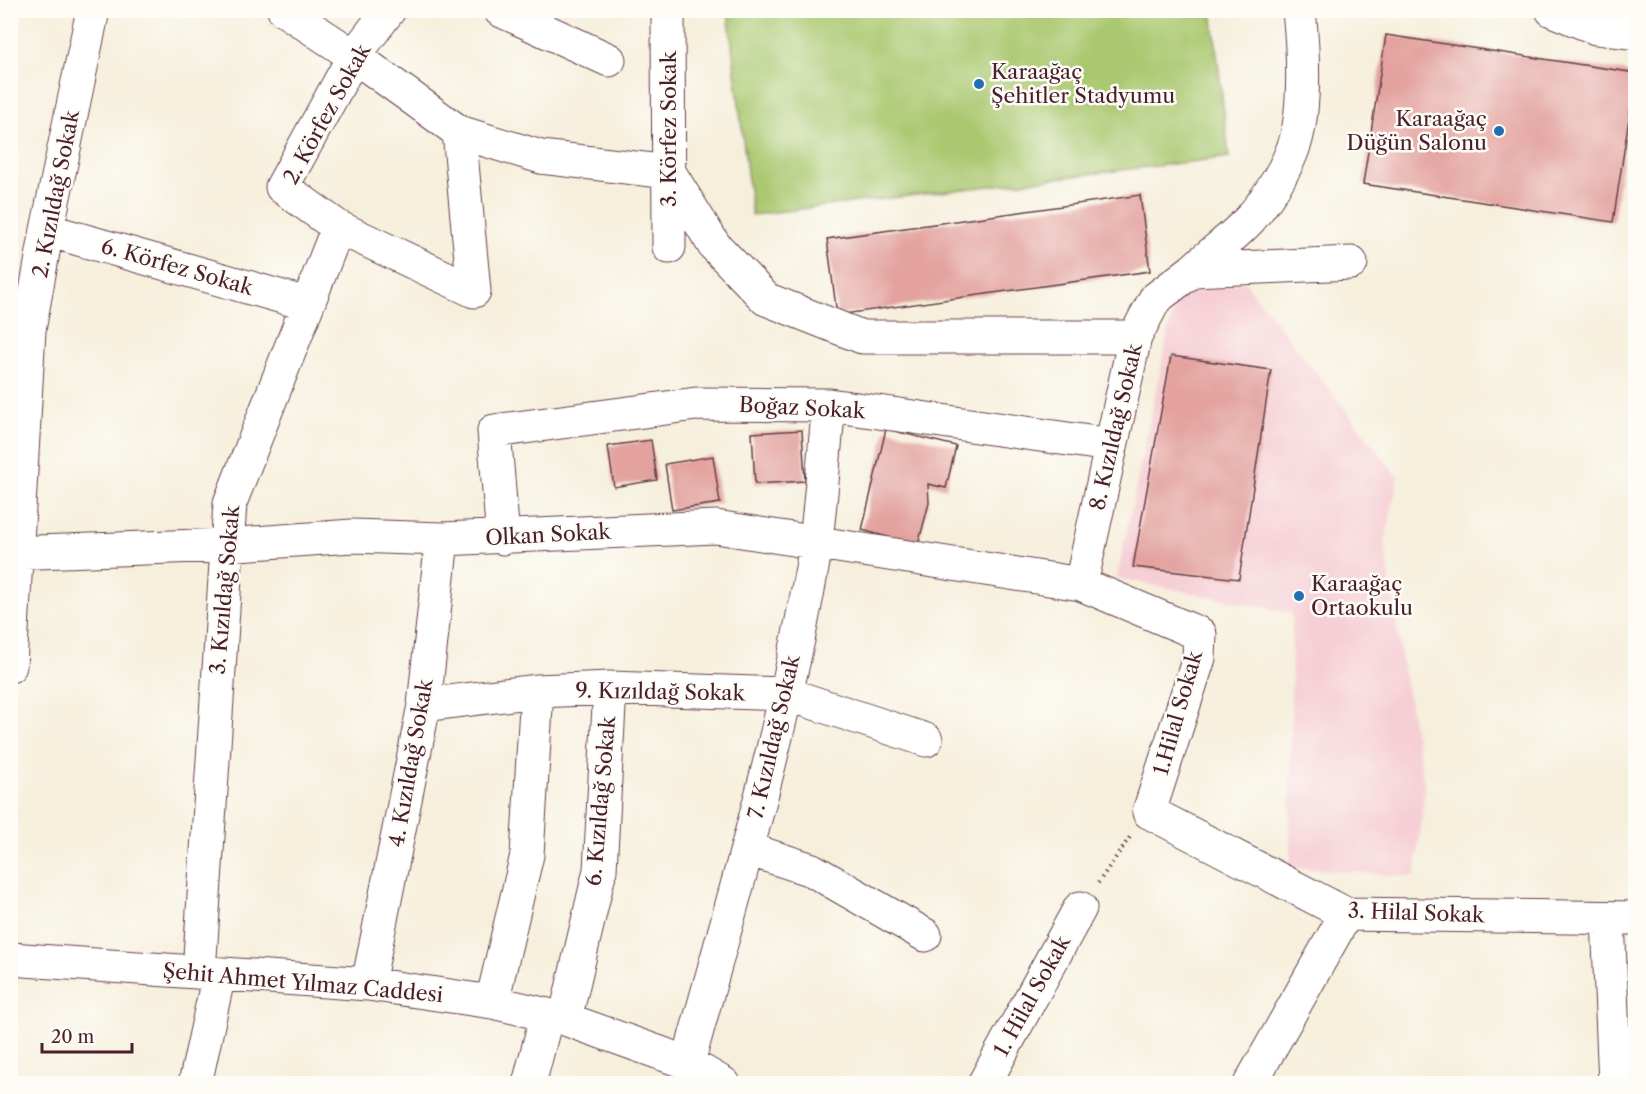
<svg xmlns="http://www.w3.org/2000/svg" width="1646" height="1094" font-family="'Libre Caslon Text',serif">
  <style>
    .built { fill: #f6cfd6 }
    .green { fill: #aac86f; stroke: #7a744d; stroke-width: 1.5 }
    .building { fill: #e3a29e }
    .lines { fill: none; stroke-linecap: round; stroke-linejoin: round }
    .minor-casing { stroke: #643e46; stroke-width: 35 }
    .path { stroke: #643e46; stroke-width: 4; stroke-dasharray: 1.5 4.5; stroke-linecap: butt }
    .minor { stroke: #fff; stroke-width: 33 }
    .poi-dot { fill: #1f6fb2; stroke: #fdfcf7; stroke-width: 2 }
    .labels { text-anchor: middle; stroke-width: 5; stroke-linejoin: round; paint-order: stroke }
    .poi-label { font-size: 21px; fill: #4a1f2b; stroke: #fdfcf7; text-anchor: start }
    .street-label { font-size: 21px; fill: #4a1f2b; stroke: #fdfcf7 }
  </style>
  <rect width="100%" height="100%" fill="#fdfcf7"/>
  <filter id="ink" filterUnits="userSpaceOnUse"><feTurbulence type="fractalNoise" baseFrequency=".0167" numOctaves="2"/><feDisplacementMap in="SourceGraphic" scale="12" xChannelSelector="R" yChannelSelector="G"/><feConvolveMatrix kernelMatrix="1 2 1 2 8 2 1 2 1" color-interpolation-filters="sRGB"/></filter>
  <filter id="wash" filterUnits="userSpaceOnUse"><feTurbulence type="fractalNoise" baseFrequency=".008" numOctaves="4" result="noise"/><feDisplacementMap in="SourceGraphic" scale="24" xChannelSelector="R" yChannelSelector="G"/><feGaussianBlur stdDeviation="1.35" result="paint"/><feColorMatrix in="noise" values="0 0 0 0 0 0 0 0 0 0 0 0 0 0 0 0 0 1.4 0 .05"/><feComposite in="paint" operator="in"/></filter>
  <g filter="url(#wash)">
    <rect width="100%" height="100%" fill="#f6efdc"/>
    <path class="built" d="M1245,282L1398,477L1385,544L1400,649L1425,789L1415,877L1290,867L1292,613L1117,578L1176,295Z"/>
    <path class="green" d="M728,11H1212L1229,157L752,215Z"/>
    <g id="blocks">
      <path class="building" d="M1386,35L1636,73L1613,222L1363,184Z
        M1140,195L1150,271L837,315L827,239Z
        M1171,356L1271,370L1239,579L1133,567Z
        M886,429L956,446L946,488L928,484L929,503L918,545L862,530Z
        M802,430L805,481L755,484L752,433Z
        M651,440L657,480L614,487L608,446Z
        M713,456L720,503L672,510L665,464Z"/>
    </g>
  </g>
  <g filter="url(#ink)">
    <use href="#blocks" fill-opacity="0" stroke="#643e46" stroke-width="1.5"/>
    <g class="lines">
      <g class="minor-casing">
        <path id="minor" d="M284,10L354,56L459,132L541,157L669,172L714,245L766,299L862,337H1135
          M389,10L354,56L282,187L338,227L474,291
          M500,10L609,60
          M668,10L669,247
          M1552,10L1596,28L1636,33
          M459,132L474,291
          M47,230L307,304
          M1193,270C1211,253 1234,237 1251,218C1269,196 1286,171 1295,143C1306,107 1303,48 1299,10
          M503,538L494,431L696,404L829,405L1110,445
          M10,553L225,545L352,536L442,539L716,527L1081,584L1200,634L1199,658L1149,812L1346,914L1636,918
          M1081,584L1135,337L1155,299L1193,270L1351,263
          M10,666L29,330L47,230L93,10
          M424,705L537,691L610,688L787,694L926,740
          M748,849L812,870L925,935
          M1608,918L1615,1084
          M10,959L368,984L492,1002L565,1019L688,1063L724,1084
          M199,972L230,503L338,227
          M368,984L424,705L442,539
          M492,1002L527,855L537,691
          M565,1019L600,870L610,688
          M688,1063C733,899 782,736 812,568C821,514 823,459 829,405
          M195,1084L219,974
          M529,1084L547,1015
          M984,1084L1080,908
          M1250,1084L1346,914"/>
      </g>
      <path class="path" d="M1098,883L1130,837"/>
      <use href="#minor" class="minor"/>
    </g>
  </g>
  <g class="poi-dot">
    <circle cx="979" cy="84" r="6"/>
    <circle cx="1499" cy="131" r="6"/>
    <circle cx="1299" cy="596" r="6"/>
  </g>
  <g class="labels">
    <g class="poi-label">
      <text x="991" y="79">Karaağaç<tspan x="991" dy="24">Şehitler Stadyumu</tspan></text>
      <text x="1487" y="126" text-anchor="end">Karaağaç<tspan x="1487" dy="24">Düğün Salonu</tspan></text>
      <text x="1311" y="591">Karaağaç<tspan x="1311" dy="24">Ortaokulu</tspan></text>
    </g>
    <g class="street-label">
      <text transform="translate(327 114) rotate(-61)" y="7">2. Körfez Sokak</text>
      <text transform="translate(669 129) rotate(-90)" y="7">3. Körfez Sokak</text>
      <text transform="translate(56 194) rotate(-79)" y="7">2. Kızıldağ Sokak</text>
      <text transform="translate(177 267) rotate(16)" y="7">6. Körfez Sokak</text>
      <text transform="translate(802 408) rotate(3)" y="7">Boğaz Sokak</text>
      <text transform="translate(1116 427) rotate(-77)" y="7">8. Kızıldağ Sokak</text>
      <text transform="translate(548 535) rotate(-3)" y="7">Olkan Sokak</text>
      <text transform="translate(225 590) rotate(-85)" y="7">3. Kızıldağ Sokak</text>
      <text transform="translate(660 692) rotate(1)" y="7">9. Kızıldağ Sokak</text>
      <text transform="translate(1178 713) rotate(-74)" y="7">1.Hilal Sokak</text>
      <text transform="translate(774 737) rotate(-77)" y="7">7. Kızıldağ Sokak</text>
      <text transform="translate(411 763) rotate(-80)" y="7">4. Kızıldağ Sokak</text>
      <text transform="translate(601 801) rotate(-85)" y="7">6. Kızıldağ Sokak</text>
      <text transform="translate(1416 913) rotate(2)" y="7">3. Hilal Sokak</text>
      <text transform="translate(303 983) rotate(5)" y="7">Şehit Ahmet Yılmaz Caddesi</text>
      <text transform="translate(1032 996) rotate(-61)" y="7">1. Hilal Sokak</text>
    </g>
  </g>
  <rect width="1646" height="1094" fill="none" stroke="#fdfcf7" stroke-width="36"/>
  <path d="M42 1043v9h90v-9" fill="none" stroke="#4a1f2b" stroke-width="3"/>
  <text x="51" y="1043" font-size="18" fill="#4a1f2b" stroke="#fdfcf7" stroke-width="4.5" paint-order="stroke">20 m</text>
</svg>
